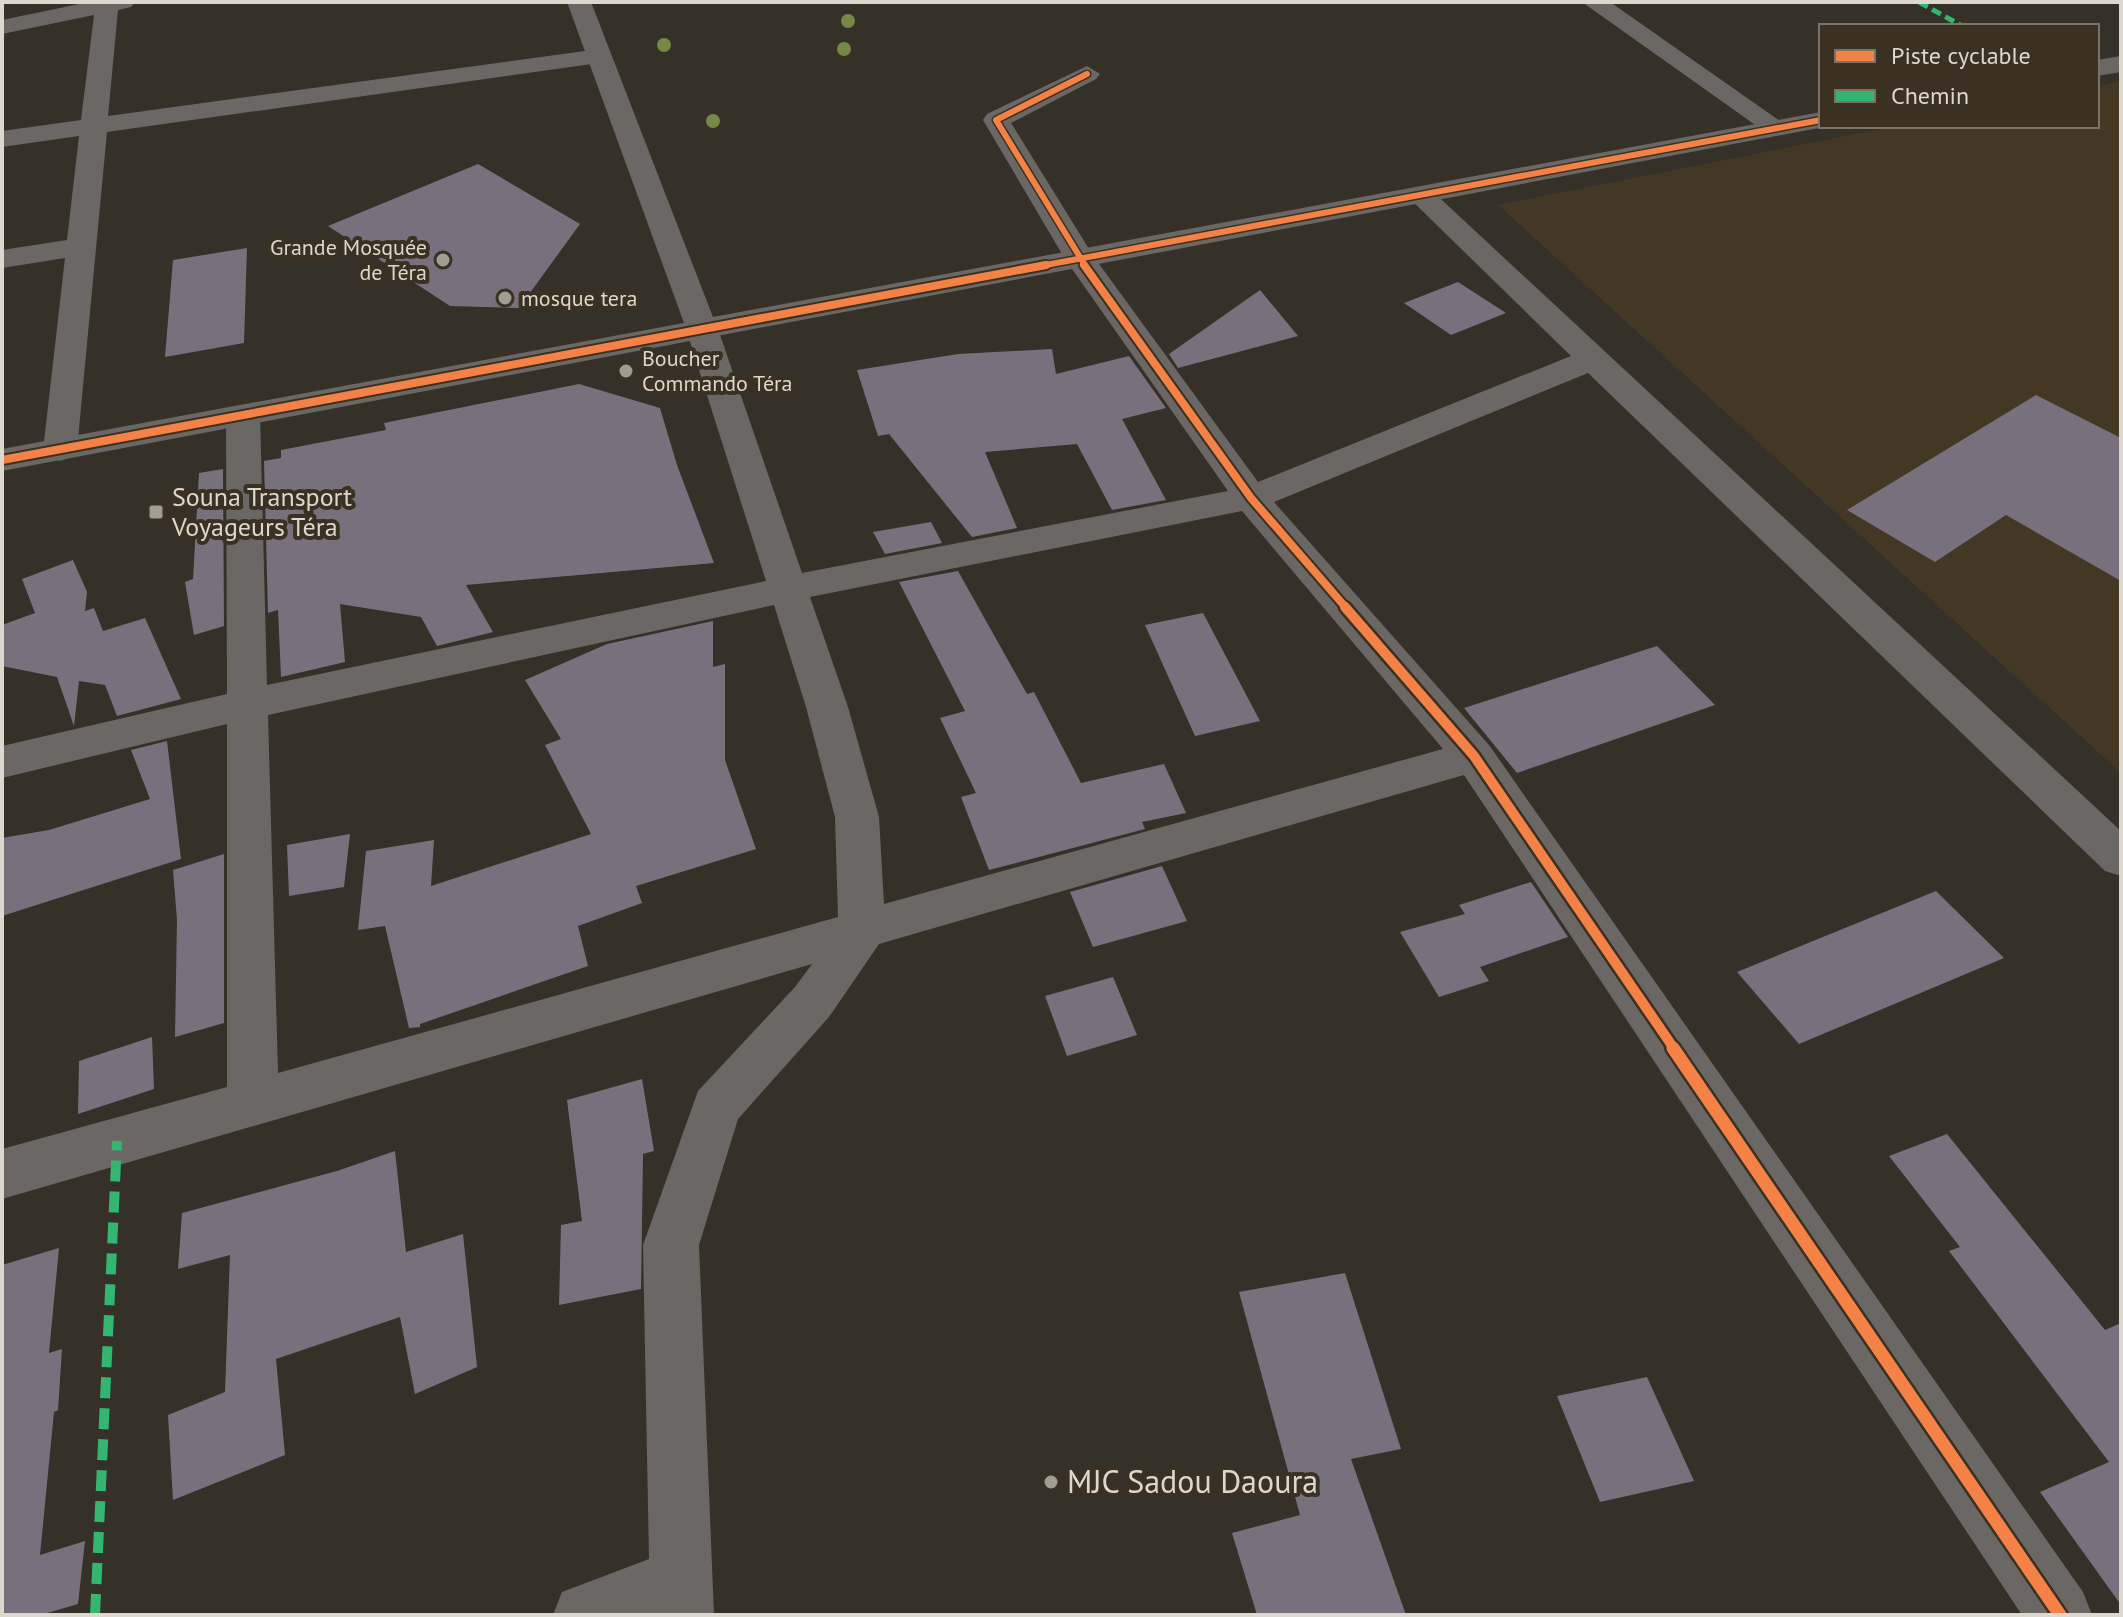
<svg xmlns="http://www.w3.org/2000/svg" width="2123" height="1617" font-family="'PT Sans',sans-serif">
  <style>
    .built { fill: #443724 }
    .building { fill: #78717d }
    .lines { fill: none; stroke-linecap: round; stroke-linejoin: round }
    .minor { fill: #6b6764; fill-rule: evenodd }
    .tertiary { fill: #6b6764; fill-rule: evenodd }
    .quiet-far1 { stroke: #33b770; stroke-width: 5; stroke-dasharray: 10 5; stroke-linecap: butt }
    .quiet { stroke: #33b770; stroke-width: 10; stroke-dasharray: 21 10; stroke-linecap: butt }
    .cycleway-far3-casing { stroke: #3b3122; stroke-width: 9 }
    .cycleway-far2-casing { stroke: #3b3122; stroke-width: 12 }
    .cycleway-far1-casing { stroke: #3b3122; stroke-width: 15 }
    .cycleway-casing { stroke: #3b3122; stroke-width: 18 }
    .cycleway-far3 { stroke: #f48246; stroke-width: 6 }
    .cycleway-far2 { stroke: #f48246; stroke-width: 8 }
    .cycleway-far1 { stroke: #f48246; stroke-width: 10 }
    .cycleway { stroke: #f48246; stroke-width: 13 }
    .tree { fill: #778847 }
    .poi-dot { fill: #a29d93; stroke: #3b3122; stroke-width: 3 }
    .labels { text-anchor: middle; stroke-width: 8; stroke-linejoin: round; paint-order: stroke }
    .far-poi-label { font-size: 22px; fill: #ddd7cd; stroke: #3b3122; text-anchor: start }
    .poi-label { font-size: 26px; fill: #ddd7cd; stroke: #3b3122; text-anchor: start }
    .near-poi-label { font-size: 32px; fill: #ddd7cd; stroke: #3b3122; text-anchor: start }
  </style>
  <rect width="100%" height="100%" fill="#353028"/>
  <path class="built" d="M2121,81V773L1498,205L1895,126H2097V86Z"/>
  <path class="building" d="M478,164L580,224L519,308L450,306L328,226Z
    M247,248L244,343L165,357L173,260Z
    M1458,282L1506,313L1451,335L1404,303Z
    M1260,290L1298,336L1178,368L1169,354Z
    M1052,349L1056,374L1129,356L1166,408L1122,419L1166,500L1112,510L1077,444L985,452L1017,528L972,537L889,434L878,436L857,370L958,354Z
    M579,384L660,408L677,465L714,563L466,585L493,632L437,646L421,617L340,604L345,662L281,677L278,610L268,613L264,461L281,458V450L386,430L384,423Z
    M2036,395L2121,438V581L2006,515L1935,562L1847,510Z
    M223,469L224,626L194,635L185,582L193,579L199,473Z
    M931,522L942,543L885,554L873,532Z
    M73,560L87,592L85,611L94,608L103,631L145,618L181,699L117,716L105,685L79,681L74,726L57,677L2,666V625L35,613L22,579Z
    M958,571L1027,694L1034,692L1081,783L1164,764L1186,813L1142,822L1145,829L989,870L961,797L976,793L940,718L965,711L899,582Z
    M1203,613L1260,721L1195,736L1145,625Z
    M713,621V667L725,664V760L756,849L636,886L642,903L578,926L588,966L420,1024V1027L409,1028L385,926L358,930L366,851L434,840L431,886L591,834L545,745L561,739L525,680L607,644Z
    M1657,646L1715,705L1517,773L1464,708Z
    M167,741L181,859L2,916V838L49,830L150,799L131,750Z
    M350,834L344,887L289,896L287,845Z
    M224,854V1023L175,1037L177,920L173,870Z
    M1162,866L1187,921L1093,947L1070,892Z
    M1531,882L1568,937L1480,967L1489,981L1439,997L1400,932L1465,914L1459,905Z
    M1936,891L2004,958L1799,1044L1737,972Z
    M1113,977L1137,1035L1067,1056L1045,996Z
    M152,1037L154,1089L78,1114L79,1061Z
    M642,1079L654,1151L643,1154L641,1289L559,1305L561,1225L582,1221L567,1100Z
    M1947,1134L2105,1330L2121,1323V1605L2040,1492L2109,1462L1949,1251L1960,1247L1889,1156Z
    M395,1151L406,1252L463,1234L477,1367L415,1394L400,1317L276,1359L285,1455L173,1500L168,1415L225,1392L230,1255L178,1269L182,1213L337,1171Z
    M59,1248L49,1353L62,1349L58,1410L54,1412L40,1555L85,1541L78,1604L40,1615H2V1265Z
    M1345,1273L1401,1449L1351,1459L1406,1615H1257L1232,1533L1300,1515L1239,1292Z
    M1647,1377L1694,1481L1600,1502L1557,1396Z"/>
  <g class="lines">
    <path class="minor" d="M89,2H135L131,7L118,10L108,116L599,49L611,56L599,63L107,132L77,450L72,457L60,461L48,457L43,450L65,258L2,268V250L67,240L79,136L2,147V131L81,120L94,15L2,34V20Z
      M1582,2H1610L1790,128L1786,134H1768Z
      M1087,66L1100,74L1096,79L1011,123L1094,257L1258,482L1571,356L1406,195L1410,189H1430L2121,831V876L2105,871L1588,373L1274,502L1489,745L2083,1592L2092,1615H2022L1464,775L879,944L829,1017L738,1119L699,1245L714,1615H553L562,1592L649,1559L643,1245L698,1091L795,987L812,964L2,1199V1149L227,1087V724L2,778V746L227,694L226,415L231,408L243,405L255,408L260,415L267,685L766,581L686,329L691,322H713L718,329L802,573L1228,491L1065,259L983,120L987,114ZM1242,511L1443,749L884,904L879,817L848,707L810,597ZM774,605L806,707L835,817L838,917L278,1073L268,715Z"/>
    <path class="tertiary" d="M567,2H591L713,317L1821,112V126H1829L2,471V449L684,323Z
      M2121,56V72L2097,76V60Z"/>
    <path class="quiet-far1" d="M1919,2L1962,26"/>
    <path class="quiet" d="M95,1615L117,1141"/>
    <g class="cycleway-far3-casing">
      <path id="cycleway-far3" d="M1035,267L1821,120
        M1086,267L996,120L1087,74"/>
    </g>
    <g class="cycleway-far2-casing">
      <path id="cycleway-far2" d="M1084,265L1251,498L1347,609
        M2,460L1046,265"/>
    </g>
    <g class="cycleway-far1-casing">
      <path id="cycleway-far1" d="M1345,607L1474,756L1675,1050"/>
    </g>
    <g class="cycleway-casing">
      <path id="cycleway" d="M1673,1048L2060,1615"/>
    </g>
    <use href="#cycleway-far3" class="cycleway-far3"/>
    <use href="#cycleway-far2" class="cycleway-far2"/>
    <use href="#cycleway-far1" class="cycleway-far1"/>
    <use href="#cycleway" class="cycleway"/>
  </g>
  <g class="tree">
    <circle cx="848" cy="21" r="7"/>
    <circle cx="664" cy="45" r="7"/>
    <circle cx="844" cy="49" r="7"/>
    <circle cx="713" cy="121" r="7"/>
  </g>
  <g class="poi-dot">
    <circle cx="443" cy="260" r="8"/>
    <circle cx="505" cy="298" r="8"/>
    <circle cx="626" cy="371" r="8"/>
    <rect x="148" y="504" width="16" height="16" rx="4"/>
    <circle cx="1051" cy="1482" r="8"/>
  </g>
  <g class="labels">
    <g class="far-poi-label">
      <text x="427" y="255" text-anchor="end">Grande Mosquée<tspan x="427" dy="25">de Téra</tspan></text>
      <text x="521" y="306">mosque tera</text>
      <text x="642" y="366">Boucher<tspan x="642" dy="25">Commando Téra</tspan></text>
    </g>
    <g class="poi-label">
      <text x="172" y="506">Souna Transport<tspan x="172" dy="30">Voyageurs Téra</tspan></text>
    </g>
    <g class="near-poi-label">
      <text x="1067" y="1493">MJC Sadou Daoura</text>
    </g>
  </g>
  <rect width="2123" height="1617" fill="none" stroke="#ddd7cd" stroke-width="8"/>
  <rect x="1819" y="24" width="280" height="104" fill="#3b3122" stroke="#7c7366" stroke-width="2"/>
  <rect x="1835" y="50" width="40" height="12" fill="#f48246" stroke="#7c7366" stroke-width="2"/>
  <text x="1891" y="64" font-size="24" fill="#ddd7cd">Piste cyclable</text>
  <rect x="1835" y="90" width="40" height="12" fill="#33b770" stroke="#7c7366" stroke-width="2"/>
  <text x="1891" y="104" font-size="24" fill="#ddd7cd">Chemin</text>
</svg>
